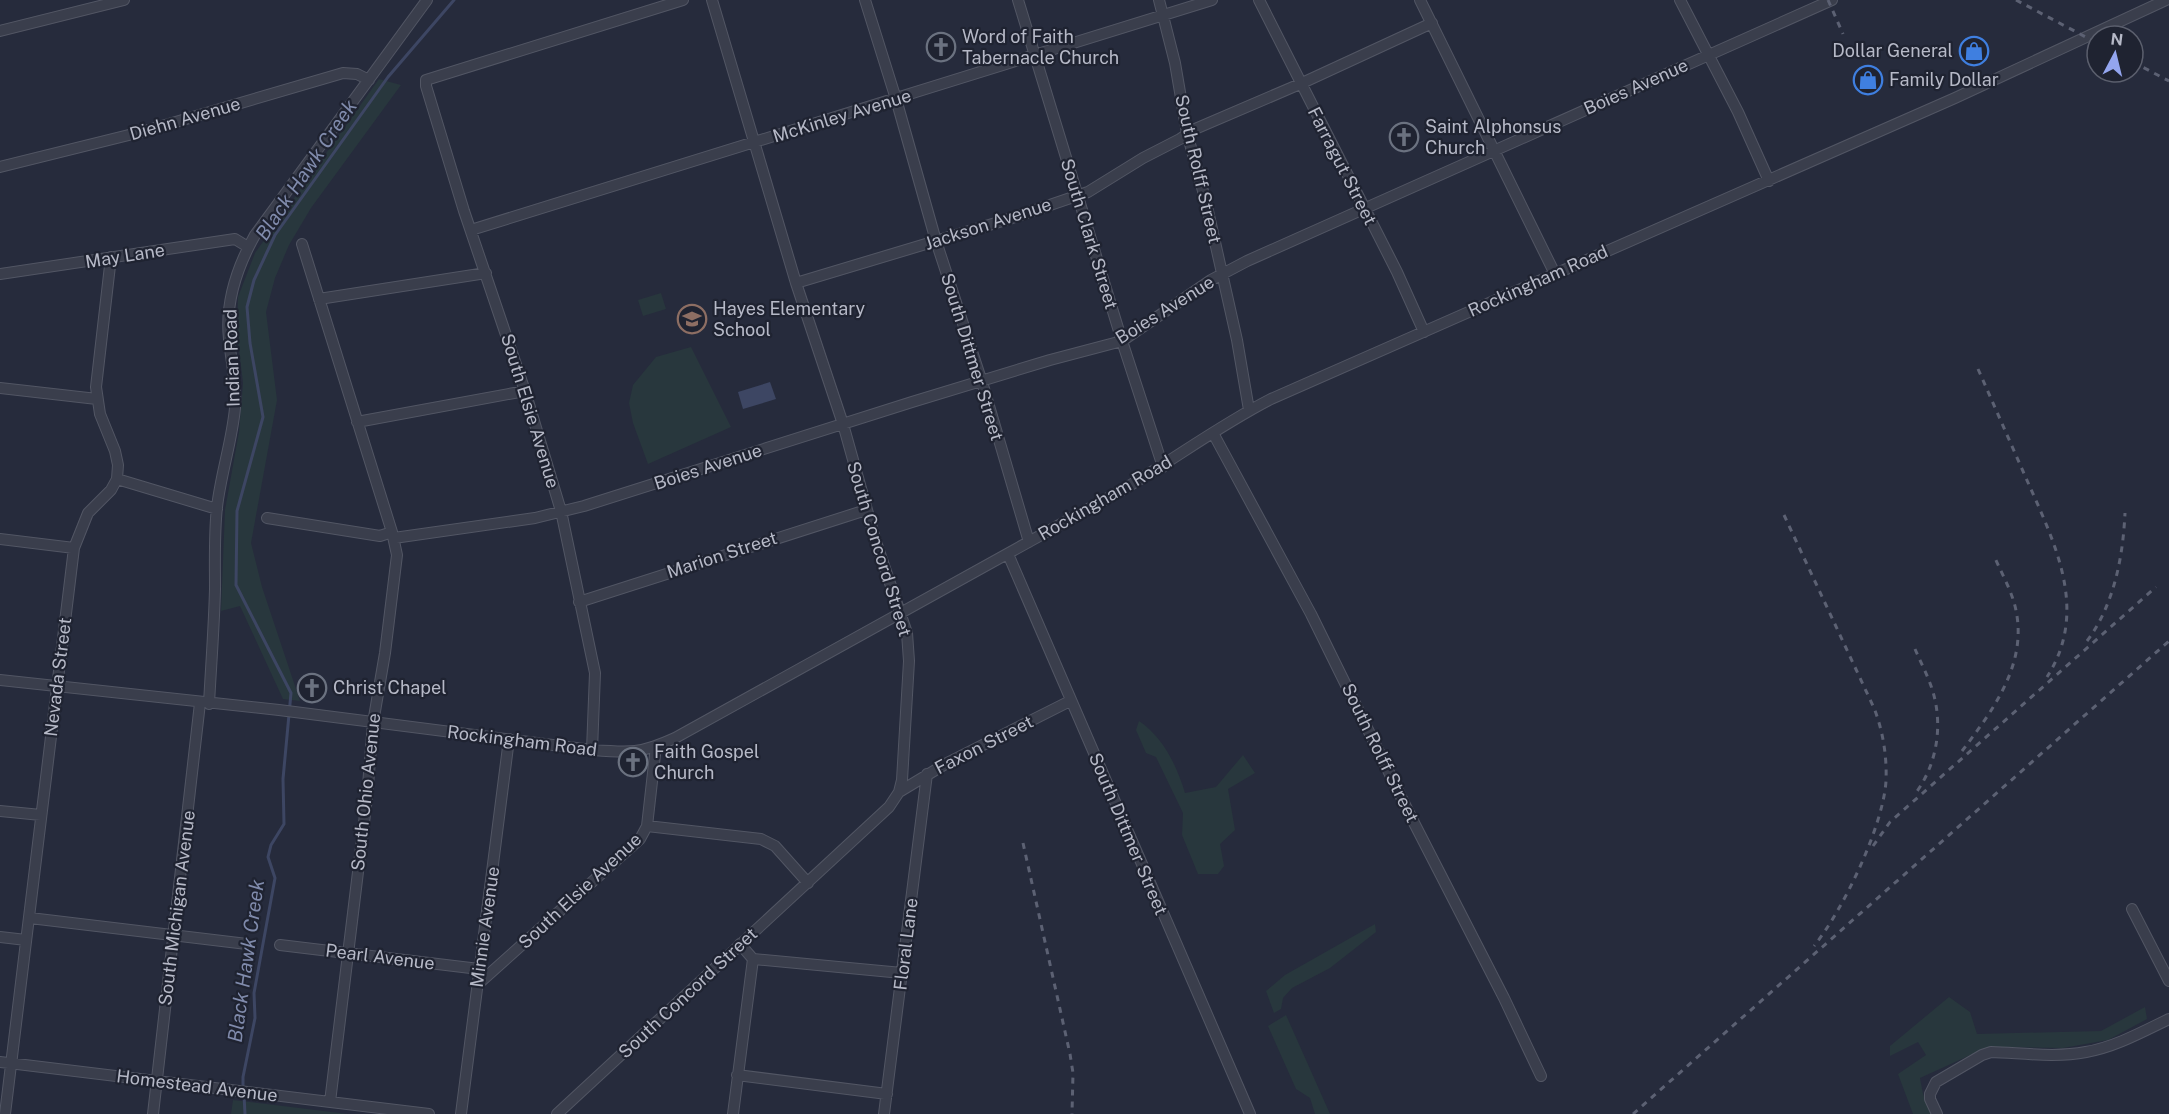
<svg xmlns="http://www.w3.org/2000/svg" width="2169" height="1114" font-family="'Public Sans',sans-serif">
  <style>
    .green { fill: #28373d }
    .water { fill: #3d4663 }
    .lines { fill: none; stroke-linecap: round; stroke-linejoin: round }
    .stream { stroke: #3d4663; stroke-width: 3 }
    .minor-casing { stroke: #525664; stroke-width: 12 }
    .minor { stroke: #3a3e4c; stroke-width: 10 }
    .rail { stroke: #5c6173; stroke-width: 3; stroke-dasharray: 6 6; stroke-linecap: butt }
    .labels { text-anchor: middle; stroke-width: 4.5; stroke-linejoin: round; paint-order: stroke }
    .poi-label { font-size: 18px; fill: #b6b9c7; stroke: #1f2331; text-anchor: start }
    .street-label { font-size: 18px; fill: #b6b9c7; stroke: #1f2331 }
    .water-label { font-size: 20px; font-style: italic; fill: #808bac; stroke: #1f2331 }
  </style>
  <rect width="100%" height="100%" fill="#262b3c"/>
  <path class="green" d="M379,79L401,85L311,208L289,245L275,278L266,312L277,400L251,543L262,587L300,701L283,699L240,606L221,611L225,510L239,432L243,383L237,334L238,297L255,253Z
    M661,293L666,309L643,316L638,300Z
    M691,347L731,427L648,464L633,423L629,403L633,385L656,357Z
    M1139,721C1163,737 1177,766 1185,793L1216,787L1243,755L1255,773L1228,789L1235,830L1220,844L1224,866L1218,874H1198L1182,835L1183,813L1156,757L1146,753L1136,730Z
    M1375,924L1376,932L1330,968L1292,988L1283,998L1281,1009L1274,1013L1266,991L1285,975Z
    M1949,997L1970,1012L1977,1034L2101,1031L2145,1007L2147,1019L2108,1040L2063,1048L1988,1047L1920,1078L1923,1094L1931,1114H1913L1898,1074L1926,1055L1918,1042L1890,1056V1046Z
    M1286,1015L1330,1114H1315L1310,1098L1296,1089L1268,1026Z
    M233,1100L348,1114H231Z"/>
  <path class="water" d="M770,382L776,399L743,409L738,392Z"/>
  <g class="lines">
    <path class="stream" d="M243,1088V1077L255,1018L254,993L275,878L268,857L271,845L284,824L283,779L291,693L236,585L237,511L263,417L250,343L247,307L254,280L275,235L388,77L454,0
      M244,1095L245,1114"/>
    <g class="minor-casing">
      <path id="minor" d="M865,0L896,99L936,241L982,382L1029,542
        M1018,0L1122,341L1163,467
        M1159,0L1175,63L1187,133L1206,202L1237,340L1249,410
        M1259,0L1397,272L1424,332
        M1420,0L1555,274
        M1680,0L1738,112L1769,181
        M0,31L124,0
        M0,167L145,131L343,73L357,74L369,80
        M471,230L1212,0
        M302,244L392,532L397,555L385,653L373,723L367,798L330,1102
        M0,274L235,239L248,247
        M796,283L1009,219L1088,192L1143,158L1180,139L1195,129L1300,84L1432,23
        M319,299L486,273
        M0,388L97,399
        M357,422L525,391
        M1213,433L1311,614L1410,815L1504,998L1541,1076
        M117,479L217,509
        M267,518L380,536L392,532
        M394,538L535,518L584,506L912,402L1050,360L1122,341L1211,280L1247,261L1832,0
        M0,539L74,548
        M1008,554L1250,1114
        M579,602L866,510
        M0,680L279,710L592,750C630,753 640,754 675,738L1117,493C1169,463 1218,426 1271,399L1955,98L2166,0
        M209,704C211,666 214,628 215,589C215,562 214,534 217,507C221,473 232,441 235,408C237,385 231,362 229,339C225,302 237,267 255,235L427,0
        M592,750L595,673L561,511L525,391L464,211L426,86V80L683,0
        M899,792L947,763L1070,701
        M0,811L41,815
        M647,826L761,839L775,846L808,883
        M2132,909L2169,981
        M30,918L247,944
        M0,937L26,940
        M280,945L479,969
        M753,959L902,973
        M477,985L640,839L647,826L656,746
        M0,1062L429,1114
        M737,1075L887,1094
        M5,1114L74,548L88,513L111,490L117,479L118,465L115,451L100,414L96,387L111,257
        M153,1114L200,703
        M461,1114L509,739
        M557,1114L889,807L899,792L902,780L909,661L907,633L876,542L843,424L796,283L712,0
        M733,1114L753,959L740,944
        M884,1114L927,774
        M1937,1114L1930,1099V1094L1936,1082L1982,1055L1991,1052C2022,1053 2056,1058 2086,1052C2115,1047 2142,1032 2169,1019"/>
    </g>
    <use href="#minor" class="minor"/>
    <path class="rail" d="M1828,0L1843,34
      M2016,0L2097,43
      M2133,62L2169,81
      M1978,369C1994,405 2010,442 2026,478C2054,542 2090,610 2047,677
      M1784,515L1874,708C1883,731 1887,756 1886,781C1883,827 1843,910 1814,946
      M2087,641C2114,605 2123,557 2125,513
      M1915,649C1921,663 1929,678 1933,692C1943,726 1937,765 1915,794
      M1962,751C1994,709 2029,662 2015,606C2011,590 2002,574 1995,558
      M1023,843L1070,1054L1073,1073L1072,1114
      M1873,846L1890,822L2156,587
      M1633,1114L2169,641"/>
  </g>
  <defs>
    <g id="church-ring" transform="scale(1.5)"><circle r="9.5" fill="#1f2331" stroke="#6b7280" stroke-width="1.5"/><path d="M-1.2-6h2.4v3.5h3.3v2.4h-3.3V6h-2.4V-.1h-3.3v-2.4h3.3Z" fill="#6b7280"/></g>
    <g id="shop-ring" transform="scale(1.5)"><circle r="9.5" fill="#1f2331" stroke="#3f7fe0" stroke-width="1.5"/><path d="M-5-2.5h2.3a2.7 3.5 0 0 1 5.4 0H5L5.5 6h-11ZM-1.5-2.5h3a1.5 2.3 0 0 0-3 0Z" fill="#3f7fe0"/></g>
    <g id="school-ring" transform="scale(1.5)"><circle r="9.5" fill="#1f2331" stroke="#8d6e63" stroke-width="1.5"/><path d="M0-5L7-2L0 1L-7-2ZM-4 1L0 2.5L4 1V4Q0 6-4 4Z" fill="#8d6e63"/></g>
  </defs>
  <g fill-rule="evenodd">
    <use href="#church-ring" x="941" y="47"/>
    <use href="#shop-ring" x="1974" y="51"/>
    <use href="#shop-ring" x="1868" y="80"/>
    <use href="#church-ring" x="1404" y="137"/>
    <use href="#school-ring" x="692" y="319"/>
    <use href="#church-ring" x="312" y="688"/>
    <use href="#church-ring" x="633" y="762"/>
  </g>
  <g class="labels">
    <g class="poi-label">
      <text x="962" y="43">Word of Faith<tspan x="962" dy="21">Tabernacle Church</tspan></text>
      <text x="1953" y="57" text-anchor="end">Dollar General</text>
      <text x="1889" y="86">Family Dollar</text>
      <text x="1425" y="133">Saint Alphonsus<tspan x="1425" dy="21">Church</tspan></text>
      <text x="713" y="315">Hayes Elementary<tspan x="713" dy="21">School</tspan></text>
      <text x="333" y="694">Christ Chapel</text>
      <text x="654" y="758">Faith Gospel<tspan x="654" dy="21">Church</tspan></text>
    </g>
    <g class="street-label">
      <text transform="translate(1636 87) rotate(-24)" y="6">Boies Avenue</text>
      <text transform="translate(842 116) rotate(-17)" y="6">McKinley Avenue</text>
      <text transform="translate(185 119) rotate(-16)" y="6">Diehn Avenue</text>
      <text transform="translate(1342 166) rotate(63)" y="6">Farragut Street</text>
      <text transform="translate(1198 169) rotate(77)" y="6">South Rolff Street</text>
      <text transform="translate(988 224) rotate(-18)" y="6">Jackson Avenue</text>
      <text transform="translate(1089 234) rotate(73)" y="6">South Clark Street</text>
      <text transform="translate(125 256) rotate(-9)" y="6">May Lane</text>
      <text transform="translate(1538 281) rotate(-24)" y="6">Rockingham Road</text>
      <text transform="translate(1165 310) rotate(-32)" y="6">Boies Avenue</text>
      <text transform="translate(972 357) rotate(73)" y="6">South Dittmer Street</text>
      <text transform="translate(232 358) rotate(-92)" y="6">Indian Road</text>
      <text transform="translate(530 411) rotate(73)" y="6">South Elsie Avenue</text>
      <text transform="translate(708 467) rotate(-18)" y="6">Boies Avenue</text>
      <text transform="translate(1105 498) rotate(-30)" y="6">Rockingham Road</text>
      <text transform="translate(879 549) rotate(73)" y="6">South Concord Street</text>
      <text transform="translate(722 555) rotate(-18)" y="6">Marion Street</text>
      <text transform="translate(58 677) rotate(-83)" y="6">Nevada Street</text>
      <text transform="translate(522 741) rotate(7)" y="6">Rockingham Road</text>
      <text transform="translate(984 745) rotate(-27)" y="6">Faxon Street</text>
      <text transform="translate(1380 753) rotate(64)" y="6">South Rolff Street</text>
      <text transform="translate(366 792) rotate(-84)" y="6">South Ohio Avenue</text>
      <text transform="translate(1128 834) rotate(67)" y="6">South Dittmer Street</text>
      <text transform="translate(580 891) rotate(-43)" y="6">South Elsie Avenue</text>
      <text transform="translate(177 908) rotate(-83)" y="6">South Michigan Avenue</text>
      <text transform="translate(485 927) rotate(-82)" y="6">Minnie Avenue</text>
      <text transform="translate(906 944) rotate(-83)" y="6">Floral Lane</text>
      <text transform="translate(380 957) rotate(7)" y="6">Pearl Avenue</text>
      <text transform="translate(688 993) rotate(-43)" y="6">South Concord Street</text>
      <text transform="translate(197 1086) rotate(7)" y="6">Homestead Avenue</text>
    </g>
    <g class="water-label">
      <text transform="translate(306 170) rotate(-56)" y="7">Black Hawk Creek</text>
      <text transform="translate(246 961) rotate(-82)" y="7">Black Hawk Creek</text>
    </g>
  </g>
  <g transform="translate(2115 54) rotate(7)"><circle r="28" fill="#1f2331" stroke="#5b5f6d" stroke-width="1.5"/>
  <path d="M0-4.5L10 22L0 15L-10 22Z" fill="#93a5ef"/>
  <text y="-9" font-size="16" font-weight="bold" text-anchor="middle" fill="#b6b9c7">N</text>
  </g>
</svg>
